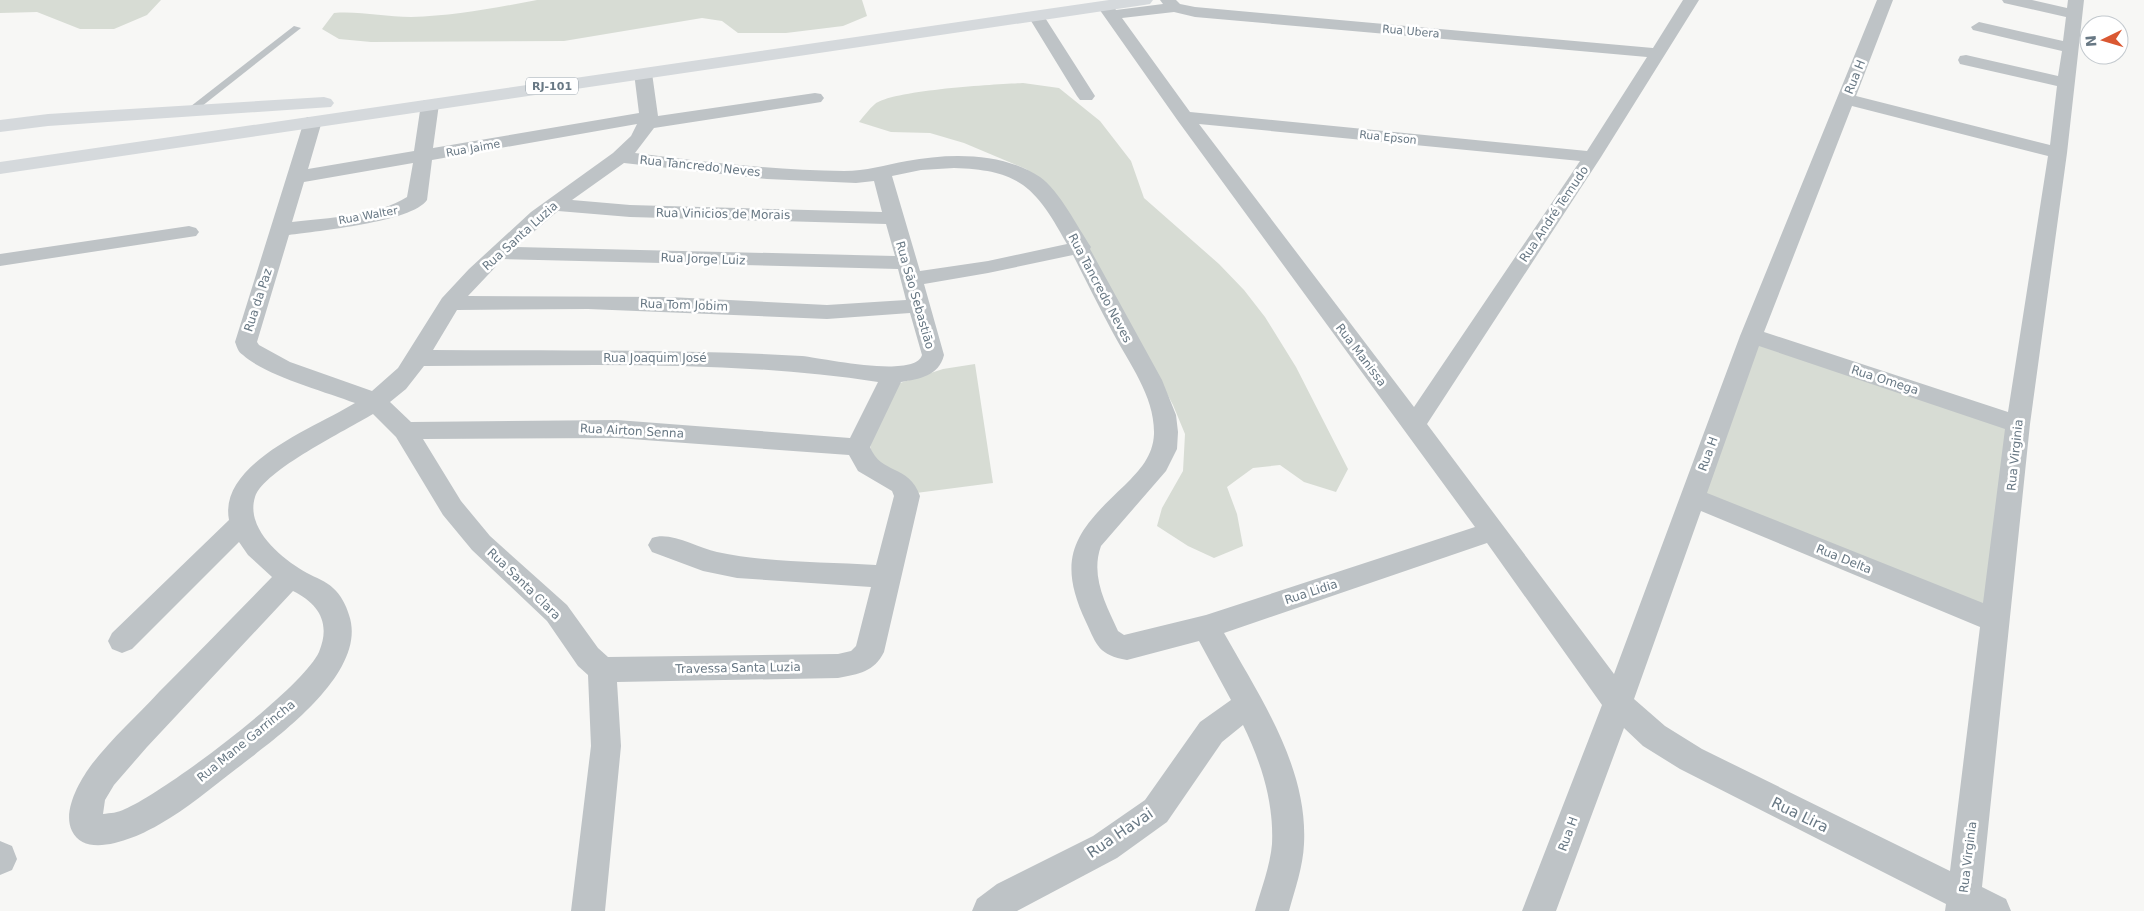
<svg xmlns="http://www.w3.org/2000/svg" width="2144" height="911" font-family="'DejaVu Sans',sans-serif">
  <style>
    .green { fill: #d7dcd4 }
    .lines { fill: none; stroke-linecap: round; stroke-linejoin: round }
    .service { fill: #bec3c6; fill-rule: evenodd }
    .minor { fill: #bec3c6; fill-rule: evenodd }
    .primary { fill: #d5d9dc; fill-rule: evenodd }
    .labels { text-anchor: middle; stroke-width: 5; stroke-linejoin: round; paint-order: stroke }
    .far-street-label { font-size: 11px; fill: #687884; stroke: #fff }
    .shield { fill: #fff; stroke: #95a0a9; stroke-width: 1 }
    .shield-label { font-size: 11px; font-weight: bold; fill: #687884 }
    .street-label { font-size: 12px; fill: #687884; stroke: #fff }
    .near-street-label { font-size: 15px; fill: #687884; stroke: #fff }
  </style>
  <rect width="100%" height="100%" fill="#f7f7f5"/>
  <path class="green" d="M0,0H161L147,15L114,29H80L37,12L0,13Z
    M537,0H862L867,16L843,26L786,33H738L722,21L702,18L564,41L371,42L339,39L322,29L334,13C360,11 385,17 411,17C453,16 495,8 537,0Z
    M1023,83L1059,88L1100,121L1131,161L1144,198L1219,264L1244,290L1265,317L1296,367L1348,469L1336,492L1304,482L1280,465L1253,468L1227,487L1237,514L1243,546L1214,558L1188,546L1157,526L1162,508L1183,471L1185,434L1173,405L1114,294L1045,182L1026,169L964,143L930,133L891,132L859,122C864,116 869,109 875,104C892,90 997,84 1023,83Z
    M1752,336L2018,424L1997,621L1692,497Z
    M975,364L993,483L916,493C899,480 873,468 870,445L897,384L943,369Z"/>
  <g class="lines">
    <path class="service" d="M294,26L301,28L192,114H186V110Z"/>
    <path class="minor" d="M1160,0H1176L1180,4L1195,7L1653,48L1683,0H1699L1601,157L1427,424L1614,674L1740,336L1877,0H1893L1856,96L2050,145L2057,86L1960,64L1958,60L1960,56L1966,55L2058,76L2062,51L1973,30L1971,27L1979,22L2063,41L2066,17L2004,3L2002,0H2032L2067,8L2068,0H2084L2067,153L2030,424L1982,887L2006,899L2011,911H1945L1946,904L1680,769L1643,746L1624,728L1556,911H1522L1602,705L1487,543L1224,633C1260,697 1308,767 1304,844C1303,867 1295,889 1289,911H1255C1261,889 1270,867 1272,844C1274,802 1261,762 1243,725L1222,742L1167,822L1117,858L1017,911H972L977,899L997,884L1093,836L1145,800L1200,722L1231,700L1199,641L1127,660C1099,655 1097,646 1086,622C1055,556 1076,531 1125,485C1140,470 1153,456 1154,434C1155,397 1129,363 1113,333C1099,307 1086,281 1073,255L988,273L924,284L944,355C939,376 919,379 901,382L870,447C881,475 909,464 920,496L884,652C874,672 859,674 838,678L617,682L621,746L605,911H571L591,746L588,675L578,666L547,621L472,550L443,515L396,437L373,414C347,430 264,470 255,497C245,529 282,559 307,573C316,578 326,581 333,588C341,595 346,605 349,615C369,673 275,739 236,769C211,788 187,809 160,824C140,836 86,861 72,831C62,811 80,780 92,764C112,738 137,716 159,692C197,654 234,616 272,577L248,555L239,542L132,649L122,653L112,649L108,641L112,633L229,520C218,463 316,427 355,403C324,391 266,376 243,355C238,352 237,347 235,342L304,121L307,117H319L322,121L308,169L414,151L421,104L424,100H436L439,104L433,148L639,113L634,73L637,69H649L652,73L658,116L815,93L821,94L824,98L821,102L815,103L654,128L635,153C704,162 774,170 844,171C866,171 885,165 907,161C950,153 1002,152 1040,177C1059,190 1078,228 1091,247L1090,249L1162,380L1176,415L1178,432L1177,449L1166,471L1101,546C1090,576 1106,604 1118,631L1124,635L1206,615L1475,527L1178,121L1097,6L1105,1L1111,3L1116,10L1163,4ZM1174,12L1195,17L1647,57L1587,151L1190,112L1122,18ZM1852,106L2048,156L2008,412L1764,332ZM637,124L631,136L613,153L531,212L469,269L442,298L398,368L372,391L290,362L259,345L257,342L289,235C317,231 412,222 427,200L432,160ZM1199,124L1580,161L1414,407ZM413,163L407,197C378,216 327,218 292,222L304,182ZM624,163L767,179L856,183L874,181L882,212L630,205L572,200ZM954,168C1021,170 1036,188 1067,244L988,261L920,271L892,176L921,170ZM558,211L630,217L886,224L895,256L516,247ZM503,259L898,269L906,300L827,305L669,297L468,296ZM588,309L827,319L910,313L922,355C915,379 822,358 802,356C679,349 556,351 433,350L457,310ZM1759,346L2005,429L1983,603L1707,493ZM424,366C575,366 728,359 878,382L850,438L617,420L411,422L390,402L406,389ZM617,438L849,455L858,471L892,491L894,496L876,565C824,562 769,563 717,552C697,548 671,531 652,538L648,545L652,552L703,571L737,578L871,587L856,646L851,651L838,654L608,657L598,648L567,605L490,536L461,501L423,439ZM1701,511L1980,627L1950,871L1702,749L1665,726L1634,699ZM293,591C319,604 331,623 319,652C302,689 165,792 125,809C118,813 110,813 103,814L105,800L114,785L147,747Z
      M1036,11L1042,13L1095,96L1092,100H1080L1077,96L1028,16Z
      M189,226L196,228L199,232L196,236L0,266V254Z
      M0,841L12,846L17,859L12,870L0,875Z"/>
    <path class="primary" d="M1109,0H1153L1150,4L1144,5L0,174V162Z
      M324,97L331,99L334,103L331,107L48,126L0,132V120L48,114Z"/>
  </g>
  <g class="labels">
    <g class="far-street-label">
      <text transform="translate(1411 31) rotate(5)" y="4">Rua Ubera</text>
      <text transform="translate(1388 137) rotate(6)" y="4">Rua Epson</text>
      <text transform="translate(473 148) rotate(-10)" y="4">Rua Jaime</text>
      <text transform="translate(368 215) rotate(-10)" y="4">Rua Walter</text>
    </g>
    <rect class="shield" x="526" y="77.5" width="52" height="17" rx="4"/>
    <g class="shield-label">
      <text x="552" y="90">RJ-101</text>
    </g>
    <g class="street-label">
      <text transform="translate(1855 77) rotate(-68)" y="4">Rua H</text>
      <text transform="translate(700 166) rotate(6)" y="4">Rua Tancredo Neves</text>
      <text transform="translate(723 214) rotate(1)" y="4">Rua Vinicios de Morais</text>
      <text transform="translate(1554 214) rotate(-56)" y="4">Rua André Temudo</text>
      <text transform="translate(520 236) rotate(-42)" y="4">Rua Santa Luzia</text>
      <text transform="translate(703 259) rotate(2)" y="4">Rua Jorge Luiz</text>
      <text transform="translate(1100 288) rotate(62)" y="4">Rua Tancredo Neves</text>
      <text transform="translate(915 295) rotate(74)" y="4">Rua Sāo Sebastiāo</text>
      <text transform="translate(258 300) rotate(-72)" y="4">Rua da Paz</text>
      <text transform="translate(684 305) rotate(2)" y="4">Rua Tom Jobim</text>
      <text transform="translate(1361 355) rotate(53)" y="4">Rua Manissa</text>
      <text x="655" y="362">Rua Joaquim José</text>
      <text transform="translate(1885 380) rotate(18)" y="4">Rua Omega</text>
      <text transform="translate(632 431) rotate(3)" y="4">Rua Airton Senna</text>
      <text transform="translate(1708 454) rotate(-70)" y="4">Rua H</text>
      <text transform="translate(2015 455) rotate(-84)" y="4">Rua Virginia</text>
      <text transform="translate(1844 559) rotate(22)" y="4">Rua Delta</text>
      <text transform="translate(524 584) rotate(44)" y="4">Rua Santa Clara</text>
      <text transform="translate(1311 592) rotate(-18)" y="4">Rua Lidia</text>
      <text transform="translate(738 668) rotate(-1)" y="4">Travessa Santa Luzia</text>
      <text transform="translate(246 741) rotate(-39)" y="4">Rua Mane Garrincha</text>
      <text transform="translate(1568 834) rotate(-70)" y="4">Rua H</text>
      <text transform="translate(1968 857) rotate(-83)" y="4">Rua Virginia</text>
    </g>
    <g class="near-street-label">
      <text transform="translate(1800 815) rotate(26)" y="5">Rua Lira</text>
      <text transform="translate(1120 833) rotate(-34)" y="5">Rua Havai</text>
    </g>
  </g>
  <g transform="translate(2104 40) rotate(265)"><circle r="24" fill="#ffffff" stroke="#c3c9ce"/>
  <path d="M0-4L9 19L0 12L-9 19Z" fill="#da5832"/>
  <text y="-8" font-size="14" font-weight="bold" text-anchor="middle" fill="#687884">N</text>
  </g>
</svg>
